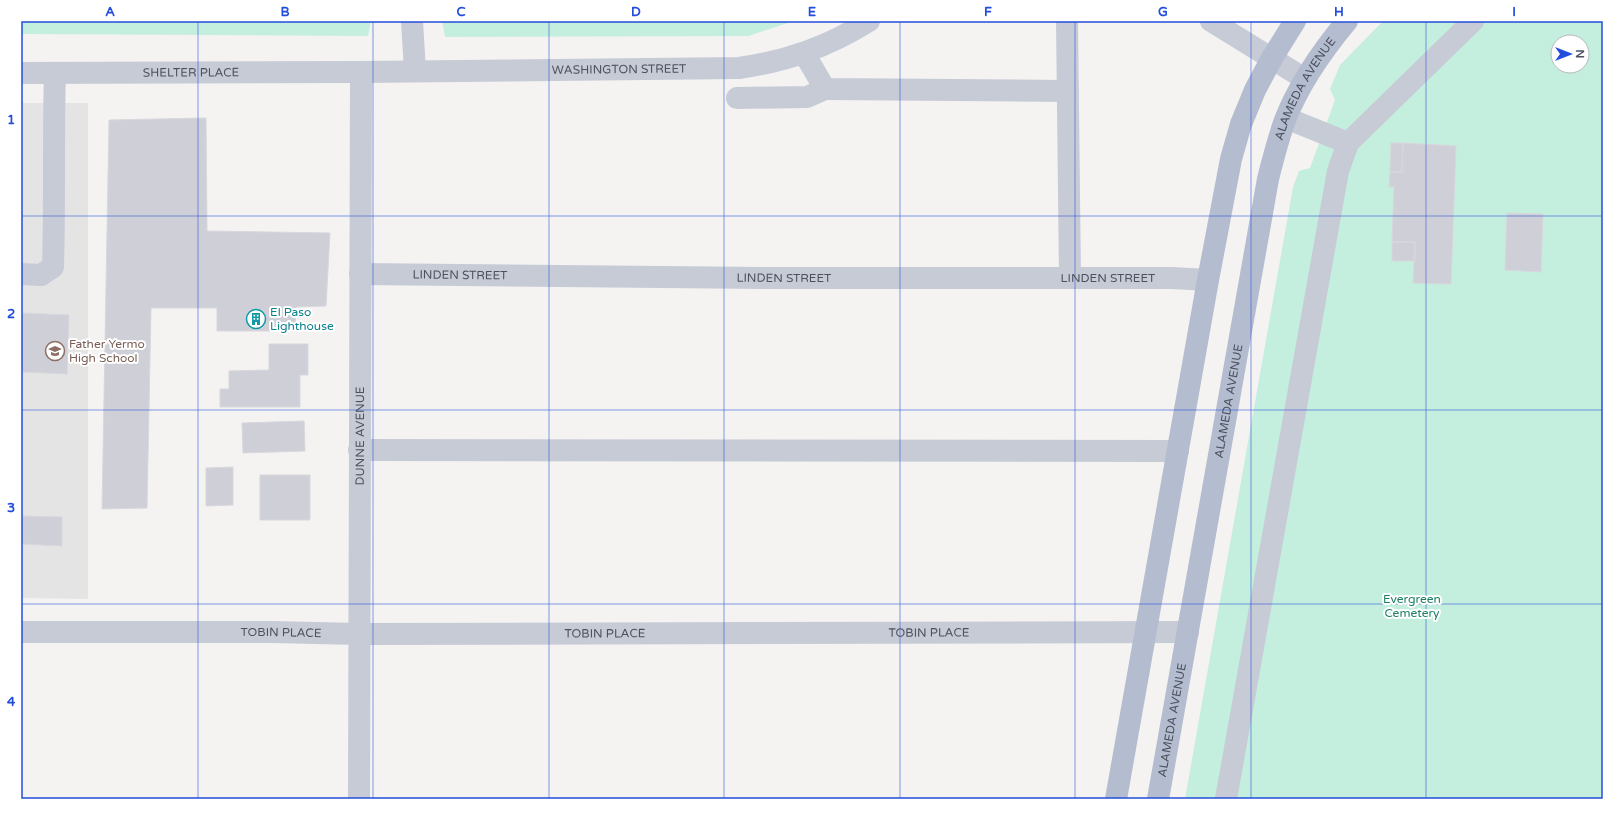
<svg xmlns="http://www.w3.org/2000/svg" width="1624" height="820" font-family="'Varela Round',sans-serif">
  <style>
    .education { fill: #e5e4e4 }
    .green { fill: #c4eedd; fill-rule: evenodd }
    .building { fill: #cfd0d7; stroke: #d7d7dd }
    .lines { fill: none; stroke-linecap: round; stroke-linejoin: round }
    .minor { stroke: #c7cbd6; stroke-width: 22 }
    .major { stroke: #b4bccf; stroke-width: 22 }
    .grid { fill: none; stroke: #234ddd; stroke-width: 1; stroke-opacity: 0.55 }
    .labels { text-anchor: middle; stroke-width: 4; stroke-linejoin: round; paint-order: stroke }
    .street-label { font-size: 12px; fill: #4b515f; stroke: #fff }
    .culture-label { font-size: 12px; fill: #0d838f; stroke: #fff; text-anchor: start }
    .education-label { font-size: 12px; fill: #785e54; stroke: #fff; text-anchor: start }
    .park-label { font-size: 12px; fill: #1c7f63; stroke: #fff }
    .neatline { fill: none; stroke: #234ddd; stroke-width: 1.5 }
    .grid-label { font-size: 13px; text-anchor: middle; font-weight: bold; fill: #234ddd }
  </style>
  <rect width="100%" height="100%" fill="#f4f3f2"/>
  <path class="education" d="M21,103H88V599L21,598Z"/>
  <path class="green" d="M21,21H371L368,36L21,34Z
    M442,21H794L748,36L445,37Z
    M1383,21H1603V799H1185L1293,187L1299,171L1310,168L1335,100L1330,89L1340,65ZM1558,42H1582V66H1558Z"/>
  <path class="building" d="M206,118L207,231L330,233L326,306L296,307L295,331H217V308H151L147,508L102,509L109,120Z
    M1391,143H1403L1402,172H1390Z
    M1403,143L1456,146L1451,284L1413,283L1415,242H1392L1394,187H1389L1390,172H1402Z
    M1507,213L1543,214L1541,272L1505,270Z
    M1392,242H1415V261H1392Z
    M21,313L69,315L67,374L21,372Z
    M269,344H308V375H300V407H220V389H229V371L269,370Z
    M304,421L305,451L243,453L242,423Z
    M233,467V505L206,506V468Z
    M260,475H310V520H260Z
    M21,516L62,517V546L21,544Z"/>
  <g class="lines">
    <g class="minor">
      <path d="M412,21L415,71"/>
      <path d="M1067,21L1070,278"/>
      <path d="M1211,21L1305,79"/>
      <path d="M804,53L825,89L1068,91"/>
      <path id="s1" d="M21,73L361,72L739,68C788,61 827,47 869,21"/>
      <path d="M737,98L807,97L825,89"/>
      <path d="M1286,118L1348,143"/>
      <path d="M21,274L41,275L53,267C55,202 53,138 55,73"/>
      <path id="s2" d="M360,274L771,278H1172L1208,280"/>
      <path d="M359,450L1178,451"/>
      <path id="s3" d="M21,632H272L359,634L1188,632"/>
      <path id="s4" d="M359,799L361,72"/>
      <path d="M1226,799L1338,171L1348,143L1473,21"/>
    </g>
    <g class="major">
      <path d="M1116,799L1208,280L1231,159L1241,124L1255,90L1272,58L1295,21"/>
      <path id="s5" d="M1158,799L1268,179C1273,159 1278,139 1285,120C1299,84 1322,51 1347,21"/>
    </g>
  </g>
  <path class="grid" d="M198,21V799M373,21V799M549,21V799M724,21V799M900,21V799M1075,21V799M1251,21V799M1426,21V799M21,216H1603M21,410H1603M21,604H1603"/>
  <defs>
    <g id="building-ring" transform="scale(1)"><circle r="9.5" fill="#fff" stroke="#0f9aa8" stroke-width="1.5"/><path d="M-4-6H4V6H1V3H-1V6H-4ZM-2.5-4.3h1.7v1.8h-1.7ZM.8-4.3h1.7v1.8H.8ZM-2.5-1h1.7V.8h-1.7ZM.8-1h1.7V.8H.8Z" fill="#0f9aa8"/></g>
    <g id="school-ring" transform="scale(1)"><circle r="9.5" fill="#fff" stroke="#8d6e63" stroke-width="1.5"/><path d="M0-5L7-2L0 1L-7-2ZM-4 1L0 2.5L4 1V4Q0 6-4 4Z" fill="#8d6e63"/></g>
  </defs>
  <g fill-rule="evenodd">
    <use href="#building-ring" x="256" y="319"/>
    <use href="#school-ring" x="55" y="351"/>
  </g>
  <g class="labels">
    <g class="street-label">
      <text dy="4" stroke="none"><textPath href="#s1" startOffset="598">WASHINGTON STREET</textPath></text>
      <text dy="4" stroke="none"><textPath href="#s1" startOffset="170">SHELTER PLACE</textPath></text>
      <text dy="4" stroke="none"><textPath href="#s5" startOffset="728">ALAMEDA AVENUE</textPath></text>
      <text dy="4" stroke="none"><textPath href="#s2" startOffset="100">LINDEN STREET</textPath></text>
      <text dy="4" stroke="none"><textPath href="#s2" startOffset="424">LINDEN STREET</textPath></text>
      <text dy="4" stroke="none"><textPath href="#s2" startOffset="748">LINDEN STREET</textPath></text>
      <text dy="4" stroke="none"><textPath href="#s5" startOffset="404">ALAMEDA AVENUE</textPath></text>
      <text dy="4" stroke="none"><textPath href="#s4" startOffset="363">DUNNE AVENUE</textPath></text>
      <text dy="4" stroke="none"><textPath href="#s3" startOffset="260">TOBIN PLACE</textPath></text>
      <text dy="4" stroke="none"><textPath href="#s3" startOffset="584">TOBIN PLACE</textPath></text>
      <text dy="4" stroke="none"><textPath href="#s3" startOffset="908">TOBIN PLACE</textPath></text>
      <text dy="4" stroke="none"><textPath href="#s5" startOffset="80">ALAMEDA AVENUE</textPath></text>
    </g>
    <g class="culture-label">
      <text x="270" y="316">El Paso<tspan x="270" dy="14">Lighthouse</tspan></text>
    </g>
    <g class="education-label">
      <text x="69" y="348">Father Yermo<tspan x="69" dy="14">High School</tspan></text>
    </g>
    <g class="park-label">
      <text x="1412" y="603">Evergreen<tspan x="1412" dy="14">Cemetery</tspan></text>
    </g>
  </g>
  <rect width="1624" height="820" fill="none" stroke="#ffffff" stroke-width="44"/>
  <g transform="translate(1570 54) rotate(90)"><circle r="19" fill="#ffffff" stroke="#b7b9bf"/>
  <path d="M0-3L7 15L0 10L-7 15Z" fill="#234ddd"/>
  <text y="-6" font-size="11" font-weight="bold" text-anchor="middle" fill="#4b515f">N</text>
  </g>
  <rect x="22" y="22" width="1580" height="776" class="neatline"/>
  <g class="grid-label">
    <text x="110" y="16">A</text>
    <text x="285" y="16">B</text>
    <text x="461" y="16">C</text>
    <text x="636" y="16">D</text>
    <text x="812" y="16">E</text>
    <text x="988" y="16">F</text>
    <text x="1163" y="16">G</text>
    <text x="1339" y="16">H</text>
    <text x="1514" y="16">I</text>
    <text x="11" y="124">1</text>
    <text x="11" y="318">2</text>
    <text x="11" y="512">3</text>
    <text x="11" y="706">4</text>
  </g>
</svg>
